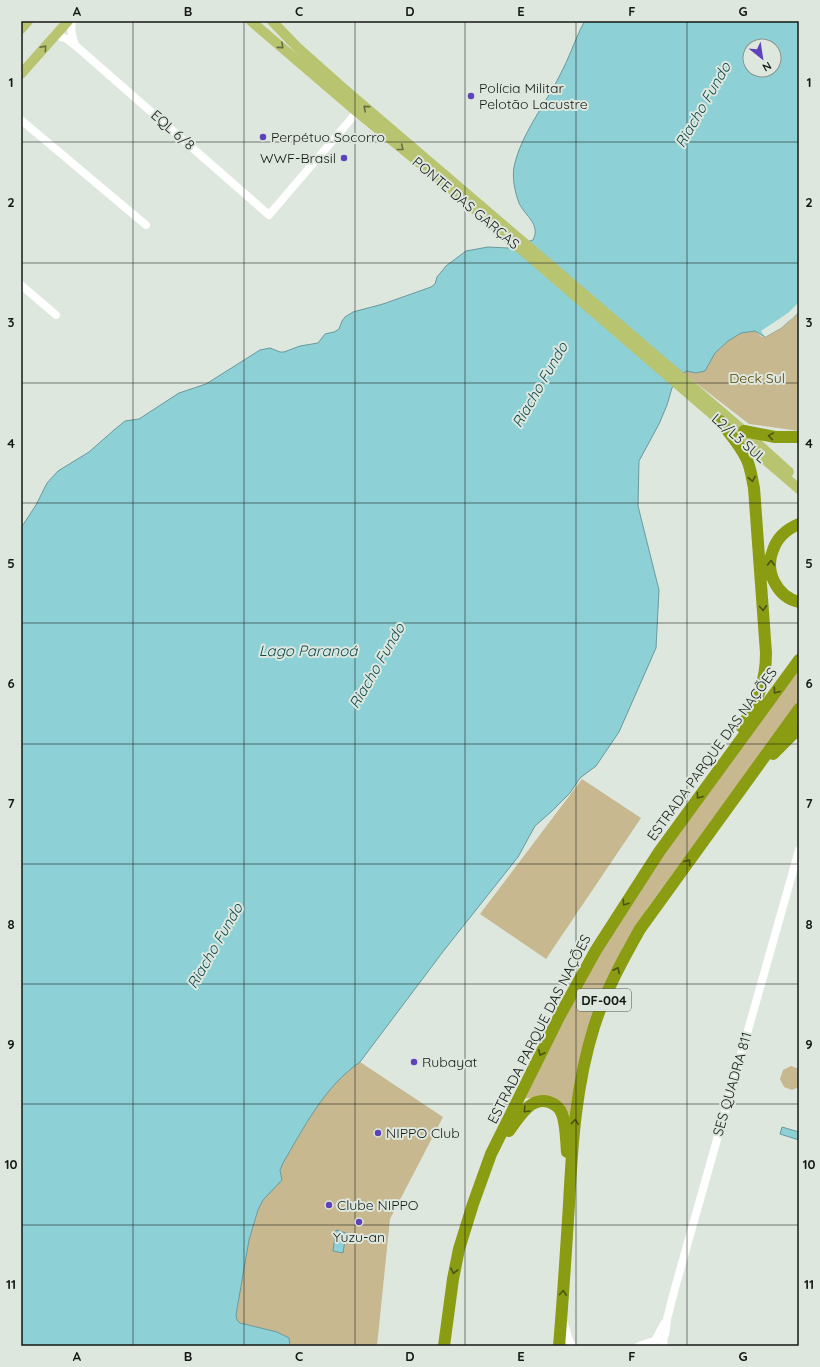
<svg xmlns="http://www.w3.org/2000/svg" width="820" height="1367" font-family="Quicksand,sans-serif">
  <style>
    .green { fill: #c8b88f }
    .water { fill: #8dd0d6; stroke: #69999c; fill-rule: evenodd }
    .pier { fill: #dee7de }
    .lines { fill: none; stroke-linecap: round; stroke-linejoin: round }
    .minor { stroke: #fff; stroke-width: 8 }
    .major { stroke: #b9c470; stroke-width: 10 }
    .highway { stroke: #8a9c11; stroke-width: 12 }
    .oneway { stroke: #676e43 }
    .oneway2 { stroke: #4a5414 }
    .grid { fill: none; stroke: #151916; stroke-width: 1; stroke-opacity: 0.55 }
    .poi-dot { fill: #5e42bb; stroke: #dee7de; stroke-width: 1.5 }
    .labels { text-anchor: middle; stroke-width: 4; stroke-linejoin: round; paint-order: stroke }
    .shield { fill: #dee7de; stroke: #515752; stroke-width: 1 }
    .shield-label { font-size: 13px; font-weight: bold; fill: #151916 }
    .poi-label { font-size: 14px; fill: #151916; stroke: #dee7de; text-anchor: start }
    .street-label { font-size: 14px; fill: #151916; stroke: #dee7de }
    .park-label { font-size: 14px; fill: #564303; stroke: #dee7de }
    .water-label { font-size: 15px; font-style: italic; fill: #0f4c51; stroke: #dee7de }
    .neatline { fill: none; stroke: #151916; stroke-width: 1.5 }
    .grid-label { font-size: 13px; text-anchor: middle; font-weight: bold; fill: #151916 }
  </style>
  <rect width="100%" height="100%" fill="#dee7de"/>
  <path class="green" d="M799,312V431L749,424L683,373L687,371L697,373L705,371L715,353L728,341L741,333L755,331L762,337L792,319Z
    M799,666V701L649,906L623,947L567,1134L553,1099L525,1098C554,1037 586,976 621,918C675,830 738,749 799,666Z
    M582,779L641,818L546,959L480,914Z
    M360,1062L443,1117L390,1219L377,1346H290L277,1332L240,1323L237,1320L236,1315L249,1240L258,1210L263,1200L281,1180L280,1170L283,1163C304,1127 325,1086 360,1062Z
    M791,1066L799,1069V1087L792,1090L784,1087L780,1079L783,1070Z"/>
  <path class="water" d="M585,21H799V312L781,328L765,337L755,331L741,333L728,341L715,353L705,371L696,373L687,371L683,373L672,388L667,405L659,424L639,461L638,506L659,590L656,648L619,732L596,766L580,778L570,793L552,811L535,826L518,857L445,949L360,1062C325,1086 304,1127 283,1163L280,1170L282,1180L263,1200L258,1210L249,1240L236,1315L237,1320L240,1323L277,1332L289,1338L290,1346H21V528L36,505L47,483L58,471L89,452L114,430L125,421L139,419L179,393L206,384L260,350L270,348L280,352H284L300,346L318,343L325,334L334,332L339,329L342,321L345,317L353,312L383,304L431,287L435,284L437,277L446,266L466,251L488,247L508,248L533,240C541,224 525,216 519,203C515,192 512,179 514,167C521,134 545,105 560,75C568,60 574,43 581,28ZM750,46H774V70H750Z
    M782,1127L799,1132V1140L780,1134Z
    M336,1230L346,1233L343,1253L333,1251Z"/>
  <path class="pier" d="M799,302V312L781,328L765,337L761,331L788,313Z"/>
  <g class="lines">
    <path class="minor" d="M72,21C70,30 72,37 75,45
      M55,35L67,39L76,46L269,215L357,112
      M21,120L146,225
      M21,285L56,315
      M563,1321L569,1340L572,1346
      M656,1339L664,1324
      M663,1341L666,1330L667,1319L675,1288L799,850
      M639,1346L654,1341
      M653,1346L654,1341L658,1339L663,1341L664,1346"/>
    <path class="major" d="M251,21L357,112L450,188L799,489
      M272,21L297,47L343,88L744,431L789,472
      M21,29L28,21
      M21,74L68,21"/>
    <path class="highway" d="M720,421C729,433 741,446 747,460C751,469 752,479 754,488L766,653C766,684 757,700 742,727
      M744,431L775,437H799
      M799,524C787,529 777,538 773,550C764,571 777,597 799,602
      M773,754L799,728
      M509,1131C518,1119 530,1096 549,1102C555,1104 560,1108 562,1114C566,1124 566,1141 567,1152
      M444,1346L453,1279L459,1249L473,1204L491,1154L559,1017L596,950L659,852L799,660
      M559,1346C563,1299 566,1251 569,1204C572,1144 576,1084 594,1027C605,992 622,961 640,929L799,709"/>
  </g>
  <defs><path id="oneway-chevron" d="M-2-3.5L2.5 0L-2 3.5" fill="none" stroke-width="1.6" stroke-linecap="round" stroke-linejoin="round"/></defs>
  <g class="oneway">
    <use href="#oneway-chevron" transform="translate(281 46) rotate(41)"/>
    <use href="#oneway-chevron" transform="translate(44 48) rotate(-49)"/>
    <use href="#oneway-chevron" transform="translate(366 108) rotate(-140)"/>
    <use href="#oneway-chevron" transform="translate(401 148) rotate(39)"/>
  </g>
  <g class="oneway2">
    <use href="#oneway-chevron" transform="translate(771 436) rotate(-171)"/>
    <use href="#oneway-chevron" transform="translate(752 479) rotate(79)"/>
    <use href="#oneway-chevron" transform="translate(771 563) rotate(-89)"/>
    <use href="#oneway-chevron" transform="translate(763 608) rotate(86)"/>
    <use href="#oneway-chevron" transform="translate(776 691) rotate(126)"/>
    <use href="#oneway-chevron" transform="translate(699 796) rotate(126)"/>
    <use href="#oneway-chevron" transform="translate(688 862) rotate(-54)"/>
    <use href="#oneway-chevron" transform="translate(625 903) rotate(124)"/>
    <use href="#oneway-chevron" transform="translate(617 970) rotate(-64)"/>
    <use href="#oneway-chevron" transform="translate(541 1053) rotate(116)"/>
    <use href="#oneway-chevron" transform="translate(526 1110) rotate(135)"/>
    <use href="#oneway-chevron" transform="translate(575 1122) rotate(-84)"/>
    <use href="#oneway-chevron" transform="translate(454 1271) rotate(102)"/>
    <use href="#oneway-chevron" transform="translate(563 1293) rotate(-86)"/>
  </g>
  <path class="grid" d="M133,21V1346M244,21V1346M355,21V1346M465,21V1346M576,21V1346M687,21V1346M21,142H799M21,263H799M21,383H799M21,503H799M21,623H799M21,744H799M21,864H799M21,984H799M21,1104H799M21,1225H799"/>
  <g class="poi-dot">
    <circle cx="471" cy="96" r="4"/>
    <circle cx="263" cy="137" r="4"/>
    <circle cx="344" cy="158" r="4"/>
    <circle cx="414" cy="1062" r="4"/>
    <circle cx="378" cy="1133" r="4"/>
    <circle cx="329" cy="1205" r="4"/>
    <circle cx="359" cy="1222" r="4"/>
  </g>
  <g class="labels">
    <rect class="shield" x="577" y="989" width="54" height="22" rx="3"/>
    <g class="shield-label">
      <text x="604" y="1005">DF-004</text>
    </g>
    <g class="poi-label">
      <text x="479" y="93">Polícia Militar<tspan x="479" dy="16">Pelotão Lacustre</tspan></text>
      <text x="271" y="142">Perpétuo Socorro</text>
      <text x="336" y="163" text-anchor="end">WWF-Brasil</text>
      <text x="422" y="1067">Rubayat</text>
      <text x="386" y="1138">NIPPO Club</text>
      <text x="337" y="1210">Clube NIPPO</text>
      <text x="359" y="1242" text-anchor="middle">Yuzu-an</text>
    </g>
    <g class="street-label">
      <text transform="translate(173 130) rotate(41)" y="5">EQL 6/8</text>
      <text transform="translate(466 203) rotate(40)" y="5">PONTE DAS GARÇAS</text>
      <text transform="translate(739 438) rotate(41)" y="5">L2/L3 SUL</text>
      <text transform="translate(712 754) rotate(-54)" y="5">ESTRADA PARQUE DAS NAÇÕES</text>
      <text transform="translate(539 1029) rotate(-63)" y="5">ESTRADA PARQUE DAS NAÇÕES</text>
      <text transform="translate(732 1084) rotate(-74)" y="5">SES QUADRA 811</text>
    </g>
    <g class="park-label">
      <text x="757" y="383">Deck Sul</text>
    </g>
    <g class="water-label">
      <text transform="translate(703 105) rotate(-60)" y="5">Riacho Fundo</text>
      <text transform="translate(540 385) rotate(-60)" y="5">Riacho Fundo</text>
      <text x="308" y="656">Lago Paranoá</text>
      <text transform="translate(377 666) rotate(-60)" y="5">Riacho Fundo</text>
      <text transform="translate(215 946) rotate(-60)" y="5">Riacho Fundo</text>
    </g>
  </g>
  <rect width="820" height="1367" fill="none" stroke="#dee7de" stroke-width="44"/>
  <g transform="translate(762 58) rotate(150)"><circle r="19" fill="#dee7de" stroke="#8e958e"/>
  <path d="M0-3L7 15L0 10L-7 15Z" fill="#5e42bb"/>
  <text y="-6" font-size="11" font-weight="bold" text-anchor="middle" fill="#151916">N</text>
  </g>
  <rect x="22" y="22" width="776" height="1323" class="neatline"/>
  <g class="grid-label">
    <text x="77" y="16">A</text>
    <text x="188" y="16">B</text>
    <text x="299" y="16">C</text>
    <text x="410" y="16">D</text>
    <text x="521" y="16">E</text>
    <text x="632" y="16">F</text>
    <text x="743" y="16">G</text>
    <text x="11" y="87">1</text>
    <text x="809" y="87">1</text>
    <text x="11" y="207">2</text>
    <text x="809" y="207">2</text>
    <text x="11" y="327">3</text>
    <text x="809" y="327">3</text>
    <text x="11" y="448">4</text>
    <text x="809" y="448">4</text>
    <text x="11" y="568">5</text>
    <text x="809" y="568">5</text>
    <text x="11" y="688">6</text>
    <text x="809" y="688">6</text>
    <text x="11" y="808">7</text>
    <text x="809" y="808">7</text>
    <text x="11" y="929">8</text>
    <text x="809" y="929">8</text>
    <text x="11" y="1049">9</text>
    <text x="809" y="1049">9</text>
    <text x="11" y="1169">10</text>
    <text x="809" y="1169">10</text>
    <text x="11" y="1289">11</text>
    <text x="809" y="1289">11</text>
    <text x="77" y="1361">A</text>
    <text x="188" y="1361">B</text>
    <text x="299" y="1361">C</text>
    <text x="410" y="1361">D</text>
    <text x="521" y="1361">E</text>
    <text x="632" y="1361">F</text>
    <text x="743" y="1361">G</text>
  </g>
</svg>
